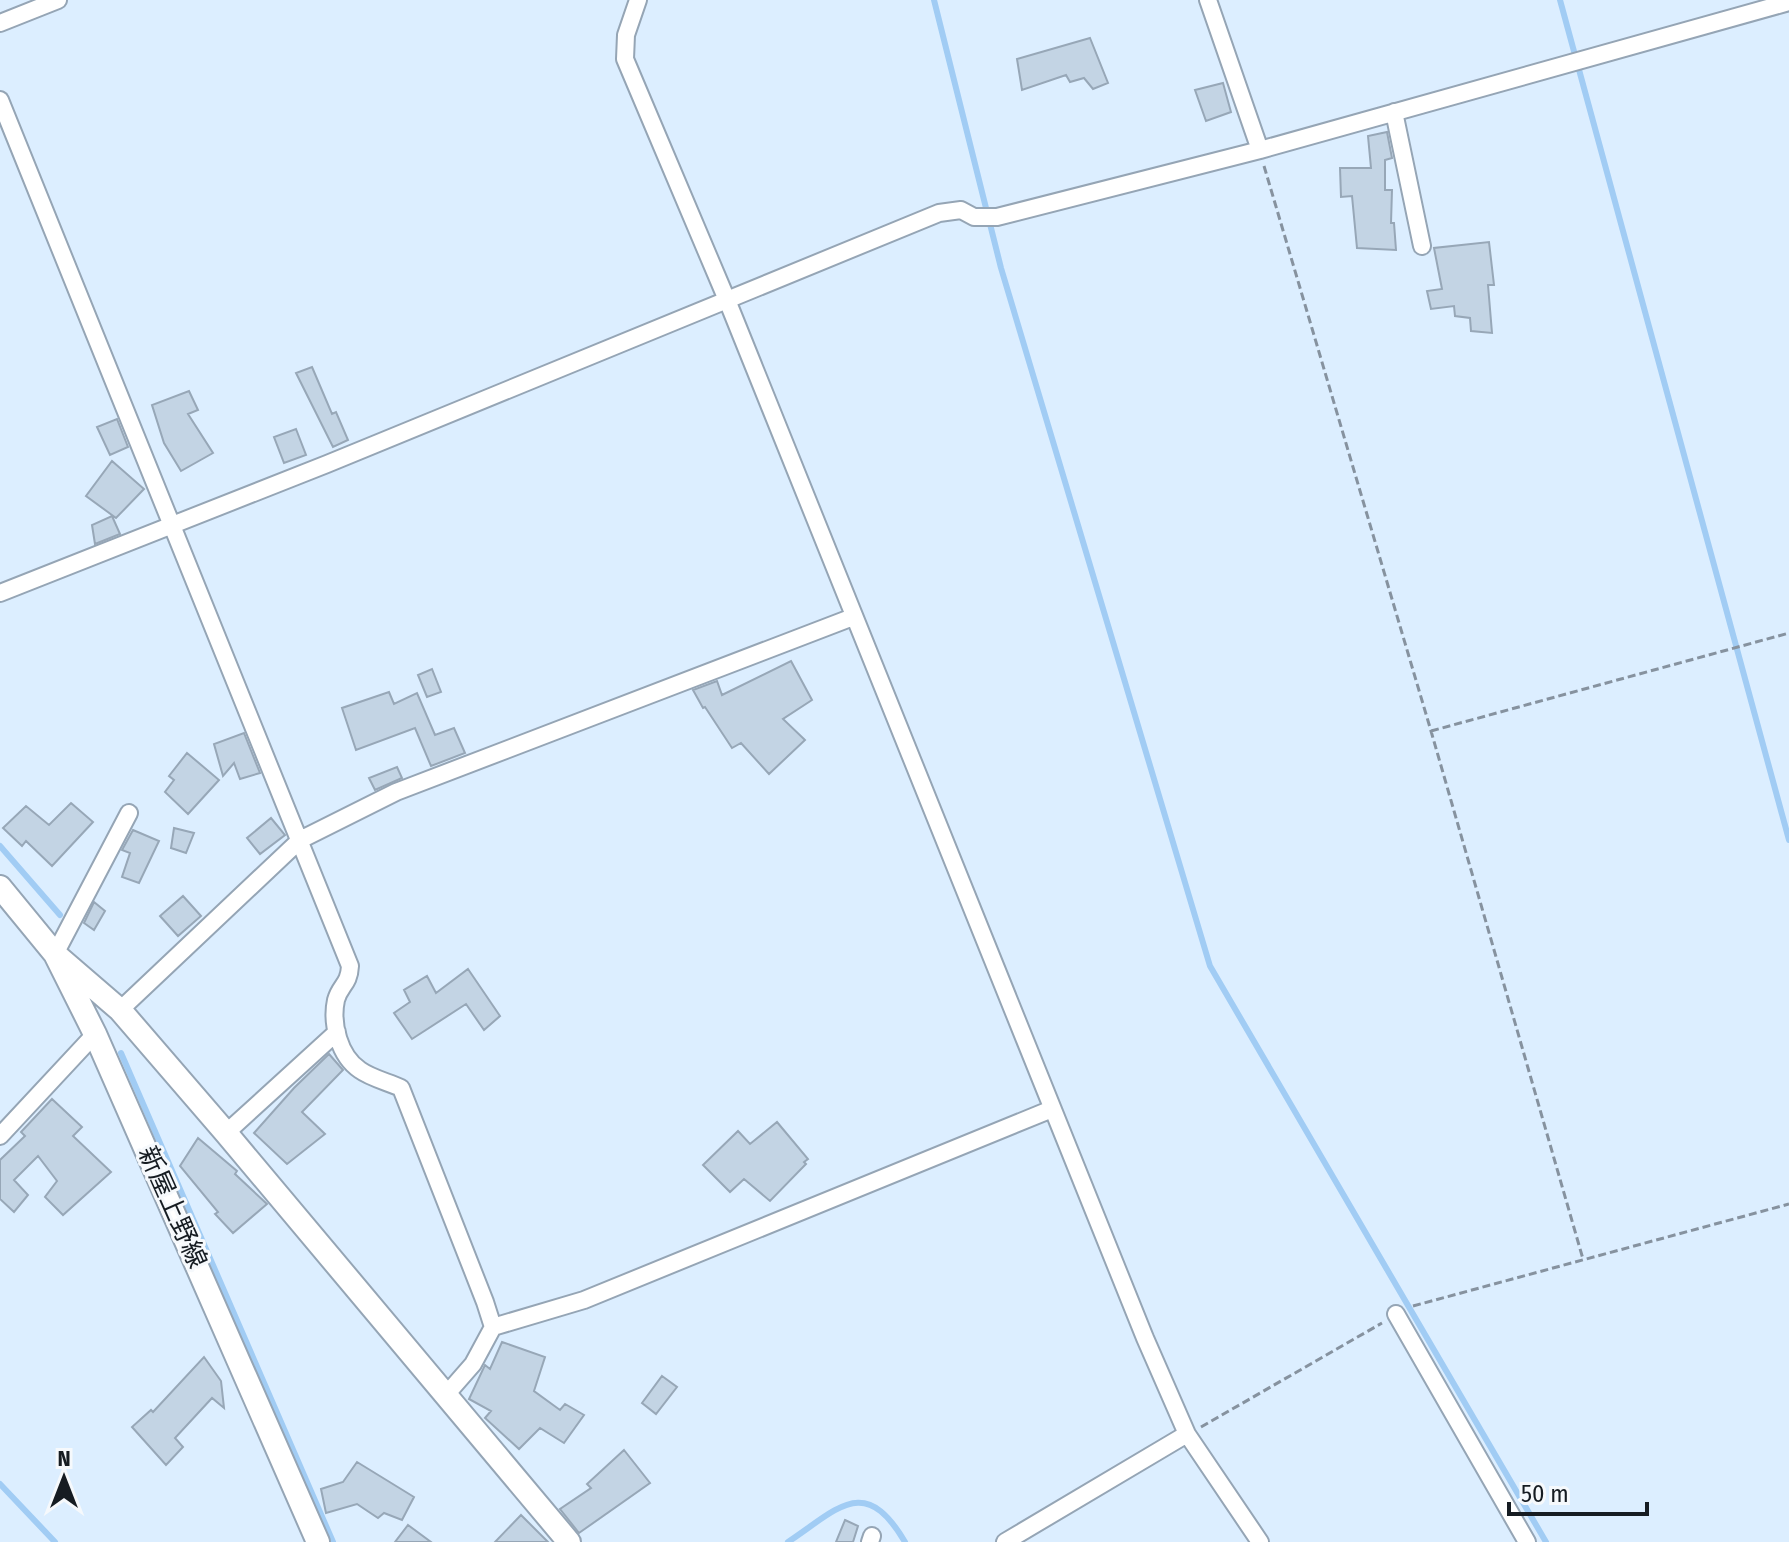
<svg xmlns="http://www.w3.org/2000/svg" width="1789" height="1542" font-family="'Fira Sans Condensed','Noto Sans JP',sans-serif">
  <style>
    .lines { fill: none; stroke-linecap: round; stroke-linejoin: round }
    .stream { stroke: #a1ccf4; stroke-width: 6 }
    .building { fill: #c3d4e4; stroke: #97a7b7; stroke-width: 2 }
    .street-casing { stroke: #95a5b5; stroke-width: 20 }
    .secondary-casing { stroke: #95a5b5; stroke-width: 26 }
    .path { stroke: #86929f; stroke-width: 3; stroke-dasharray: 8 4; stroke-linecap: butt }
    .street { stroke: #fff; stroke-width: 16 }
    .secondary { stroke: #fff; stroke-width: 22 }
    .labels { text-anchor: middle; stroke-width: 6; stroke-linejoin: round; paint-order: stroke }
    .street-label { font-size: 26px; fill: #161c22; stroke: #f6f9fc }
  </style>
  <rect width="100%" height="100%" fill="#dceeff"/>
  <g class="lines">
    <path class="stream" d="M934,0L1001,268L1210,966L1546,1542
      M1560,0L1789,840
      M0,846L60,915
      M121,1053L333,1542
      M0,1484L55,1542
      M788,1542C839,1508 865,1474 905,1542"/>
  </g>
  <path class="building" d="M1090,38L1108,83L1093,89L1084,78L1070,82L1066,75L1022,90L1017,59Z
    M1223,83L1231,112L1206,121L1195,90Z
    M1387,132L1392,158L1385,160V190H1392L1391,223H1394L1396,250L1357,248L1352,196L1341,197L1340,168H1371L1368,136Z
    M1489,242L1494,285H1488L1492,333L1471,331L1470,318L1455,316L1454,306L1431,309L1427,291L1442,289L1434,248Z
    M312,367L332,414L336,412L348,440L333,447L296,373Z
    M189,391L198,410L188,414L213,453L181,471L164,443L152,405Z
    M117,419L128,447L110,455L97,427Z
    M296,429L306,455L284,463L274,437Z
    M112,461L144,489L116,518L86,496Z
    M112,516L120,534L95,544L92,525Z
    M791,661L812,700L783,719L805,740L769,774L741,743L732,748L705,707L703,708L693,690L717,681L722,695Z
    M432,669L441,692L427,697L418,675Z
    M389,692L394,704L417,693L435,735L454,728L465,753L431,766L415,728L356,750L342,708Z
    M244,733L260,773L240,779L234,763L223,776L214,744Z
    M187,753L219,780L188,814L165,792L174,780L169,776Z
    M397,767L402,778L375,790L369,778Z
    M71,803L93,822L52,866L26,841L22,846L3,828L26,806L49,825Z
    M271,818L285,835L260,854L247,838Z
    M174,828L194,833L186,853L171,848Z
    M133,830L159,841L139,883L122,877L130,853L122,850Z
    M183,896L201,916L178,936L160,916Z
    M94,902L105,911L94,930L84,923Z
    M468,969L500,1016L484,1030L466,1004L412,1039L394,1013L410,1002L404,990L427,976L436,993Z
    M329,1054L343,1070L302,1112L325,1134L287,1164L254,1133L294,1088Z
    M52,1099L82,1127L73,1136L111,1172L63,1215L45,1197L57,1181L38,1156L14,1180L28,1195L14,1212L0,1199V1160L25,1136L21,1132Z
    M777,1122L808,1159L804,1162L806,1164L770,1201L744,1179L730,1192L703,1165L738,1131L750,1144Z
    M198,1138L237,1171L235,1174L267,1204L233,1233L215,1214L218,1212L180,1166Z
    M502,1342L545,1357L534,1391L560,1410L565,1404L584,1415L564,1443L540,1428L519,1449L485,1418L491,1411L469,1399L485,1365L490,1369Z
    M204,1357L221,1381L224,1408L212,1398L175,1438L183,1447L166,1465L132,1427L151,1410L153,1412Z
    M662,1376L677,1387L656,1414L642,1403Z
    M624,1450L650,1483L579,1533L560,1509L591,1488L587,1484Z
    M357,1462L414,1497L402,1520L384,1513L378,1518L357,1504L326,1513L321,1489L343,1482Z
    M521,1515L548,1542H495Z
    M845,1520L858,1526L853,1542H836Z
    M408,1525L431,1542H395Z"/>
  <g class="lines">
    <g class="street-casing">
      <path id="street" d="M638,0L626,35L625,59L727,300L1145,1338L1187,1434L1260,1542
        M1208,0L1260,150
        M0,23L58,0
        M0,100L350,966C349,985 340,985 336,1000C331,1023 339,1056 360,1070C371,1078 388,1082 401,1088L485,1302L493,1327L473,1364L445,1396
        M1394,112L1422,246
        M0,593L327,464L939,213L961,210L974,217H997L1260,150L1789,2
        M55,954L129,813
        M120,1010L300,840L396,792L853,617
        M226,1133L337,1032
        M0,1136L95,1034
        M1396,1314L1527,1542
        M493,1327L584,1300L1052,1109
        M870,1542L872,1536
        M1005,1542L1187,1434"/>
    </g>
    <g class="secondary-casing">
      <path id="secondary" d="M0,887L55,954L95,1034L318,1542
        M55,954L120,1010L226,1133L569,1542"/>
    </g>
    <path class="path" d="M1264,166L1431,731L1583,1259
      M1431,731L1789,633
      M1413,1306L1789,1204
      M1201,1427L1382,1323"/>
    <use href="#street" class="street"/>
    <use href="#secondary" class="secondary"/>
  </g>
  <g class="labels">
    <g class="street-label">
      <text transform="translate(173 1207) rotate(66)" y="9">新屋上野線</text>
    </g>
  </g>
  <g transform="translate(64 1478)" stroke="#f6f9fc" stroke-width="6" paint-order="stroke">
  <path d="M0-6L14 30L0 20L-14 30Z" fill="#161c22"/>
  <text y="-12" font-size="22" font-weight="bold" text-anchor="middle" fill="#161c22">N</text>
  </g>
  <path d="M1509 1502v12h138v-12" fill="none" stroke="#161c22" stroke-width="4"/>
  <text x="1521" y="1502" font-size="24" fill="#161c22" stroke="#f6f9fc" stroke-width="6" paint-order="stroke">50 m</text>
</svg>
